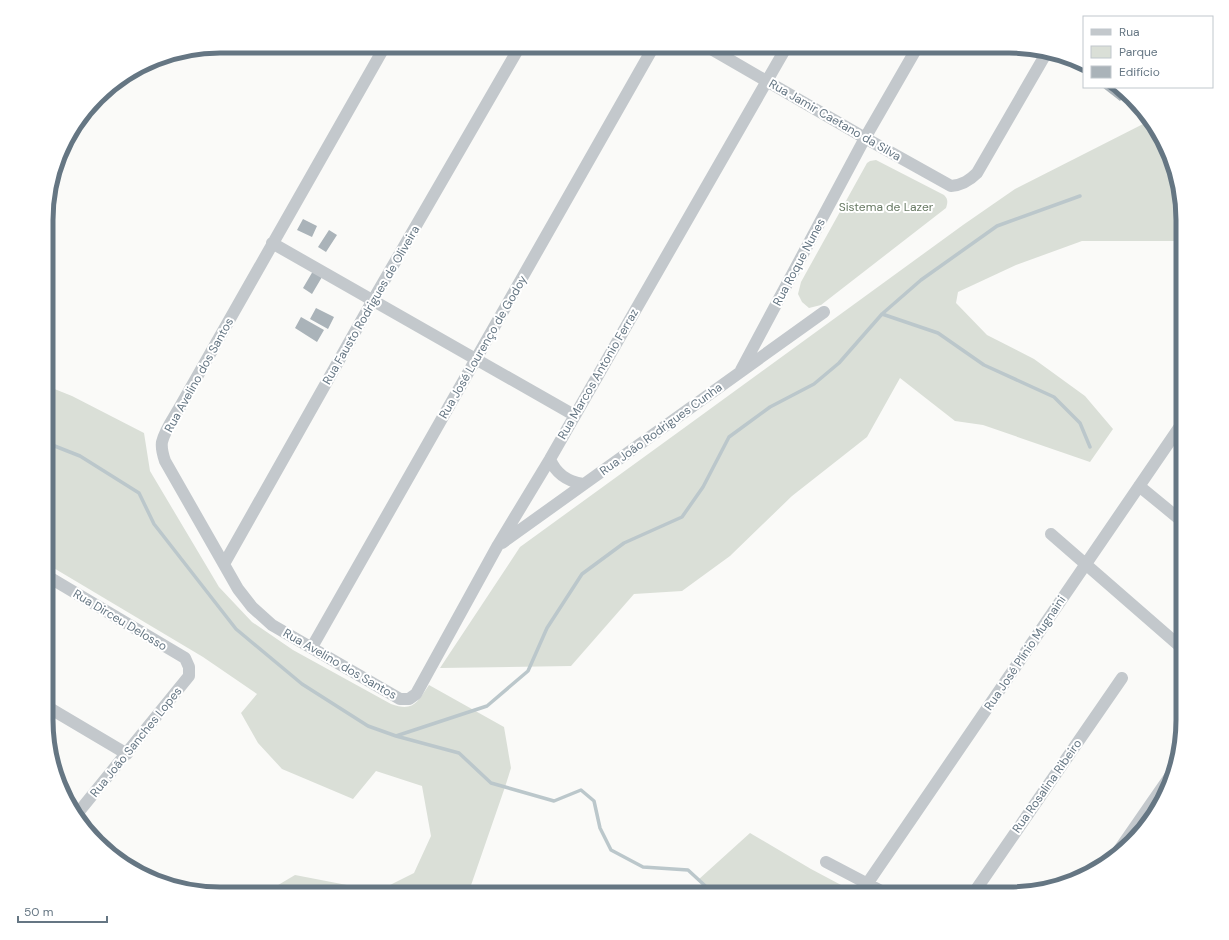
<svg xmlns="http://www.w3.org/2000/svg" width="1229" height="940" font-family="'DM Sans',sans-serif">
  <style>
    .green { fill: #dadfd7 }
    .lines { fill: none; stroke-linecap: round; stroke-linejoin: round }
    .stream { stroke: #bbc7cb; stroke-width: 3.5 }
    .building { fill: #aab3b9 }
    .minor { stroke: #c3c8cc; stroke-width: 12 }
    .labels { text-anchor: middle; stroke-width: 4; stroke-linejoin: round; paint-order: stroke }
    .street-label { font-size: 12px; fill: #657683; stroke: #fff }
    .park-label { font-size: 12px; fill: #687a64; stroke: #fff }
    .rim { fill: none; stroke: #657683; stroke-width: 5 }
  </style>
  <rect width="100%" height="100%" fill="#fafaf8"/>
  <path class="green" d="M1149,121L1165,143L1183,220V241H1082L1016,265L958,292L956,303L987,335L1034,359L1085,396L1113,429L1090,462L983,425L955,421L900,378L867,437L792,496L730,556L682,591L634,594L571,666L440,668L520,547L684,428L963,225L1015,189Z
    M876,160L944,195C948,199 948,202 946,208L821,305L809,308L802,302L798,294L801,282L867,163L870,161Z
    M47,386L72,396L144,433L150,471L219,587L252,622L293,650L391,704C413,712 417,703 429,685L504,727L511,768L505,787L468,894H263L295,875L378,891L414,873L431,836L422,786L376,771L353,799L282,769L258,743L241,713L257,694L203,657L47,564Z
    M750,833L811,869L858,894H714L698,880Z"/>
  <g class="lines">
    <path class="stream" d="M882,314L938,333L984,365L1054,397L1080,423L1090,447
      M47,443L80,456L139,493L154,524L236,629L302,684L368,726L396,736L459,753L491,783L554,801L581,790L594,801L600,828L611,850L643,867L688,870L714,894
      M396,736L487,706L528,671L547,628L582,574L624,543L682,517L703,487L729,437L770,407L814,384L839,363L882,314L921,280L997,226L1080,196"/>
  </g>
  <path class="building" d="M1102,87H1120L1127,93L1120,101Z
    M303,219L317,226L312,237L297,230Z
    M329,230L337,235L326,252L318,247Z
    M313,271L322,277L312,294L303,288Z
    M316,308L334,317L328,329L310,319Z
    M301,317L324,330L317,342L295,328Z"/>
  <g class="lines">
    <path class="minor" d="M385,46L181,405C175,416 165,429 162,442C161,448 163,455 165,461L238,589L252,607L272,625L400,699H409L416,694L498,545L550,459L787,46
      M706,46L865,138L951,186C963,185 970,180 977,173L1047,52
      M272,243L574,415
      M741,370L865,138L918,46
      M550,459C556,474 567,481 583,484
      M1139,486L1183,522
      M1051,534L1183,649
      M502,543L824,312
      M224,564L373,300L520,46
      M47,576L185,658L189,667V676L77,814
      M312,647L654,46
      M46,706L127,754
      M1119,850L1173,772
      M826,862L887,894
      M867,884L1183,422
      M973,894L1122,678"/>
  </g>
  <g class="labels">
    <g class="street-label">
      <text transform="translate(835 120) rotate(30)" y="4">Rua Jamir Caetano da Silva</text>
      <text transform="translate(799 262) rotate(-62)" y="4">Rua Roque Nunes</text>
      <text transform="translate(371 305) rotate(-60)" y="4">Rua Fausto Rodrigues de Oliveira</text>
      <text transform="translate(483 347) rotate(-60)" y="4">Rua José Lourenço de Godoy</text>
      <text transform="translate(598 374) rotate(-60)" y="4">Rua Marcos Antonio Ferraz</text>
      <text transform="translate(199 375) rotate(-61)" y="4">Rua Avelino dos Santos</text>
      <text transform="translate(661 429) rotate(-36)" y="4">Rua João Rodrigues Cunha</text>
      <text transform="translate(120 620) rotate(31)" y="4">Rua Dirceu Delosso</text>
      <text transform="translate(1025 653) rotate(-56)" y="4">Rua José Plínio Mugnaini</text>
      <text transform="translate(340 664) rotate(30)" y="4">Rua Avelino dos Santos</text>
      <text transform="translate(136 742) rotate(-51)" y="4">Rua João Sanches Lopes</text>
      <text transform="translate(1047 786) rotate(-55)" y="4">Rua Rosalina Ribeiro</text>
    </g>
    <g class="park-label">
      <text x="886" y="211">Sistema de Lazer</text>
    </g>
  </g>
  <path d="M0 0H1229V940H0ZM220 53H1009A167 167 0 0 1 1176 220V720A167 167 0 0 1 1009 887H220A167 167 0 0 1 53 720V220A167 167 0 0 1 220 53Z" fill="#fff" fill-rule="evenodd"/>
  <path class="rim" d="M220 53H1009A167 167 0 0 1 1176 220V720A167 167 0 0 1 1009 887H220A167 167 0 0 1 53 720V220A167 167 0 0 1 220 53Z"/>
  <rect x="1083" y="16" width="130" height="72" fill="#ffffff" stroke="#c1c8cd"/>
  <rect x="1091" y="29" width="20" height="6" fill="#c3c8cc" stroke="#c1c8cd"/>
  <text x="1119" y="36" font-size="12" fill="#657683">Rua</text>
  <rect x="1091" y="46" width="20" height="12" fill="#dadfd7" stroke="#c1c8cd"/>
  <text x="1119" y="56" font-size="12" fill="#657683">Parque</text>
  <rect x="1091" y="66" width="20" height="12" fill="#aab3b9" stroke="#c1c8cd"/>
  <text x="1119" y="76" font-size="12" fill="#657683">Edifício</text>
  <path d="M18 916v6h89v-6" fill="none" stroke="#657683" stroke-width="2"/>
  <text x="24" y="916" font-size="12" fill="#657683" stroke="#ffffff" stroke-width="3" paint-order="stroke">50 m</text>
</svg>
